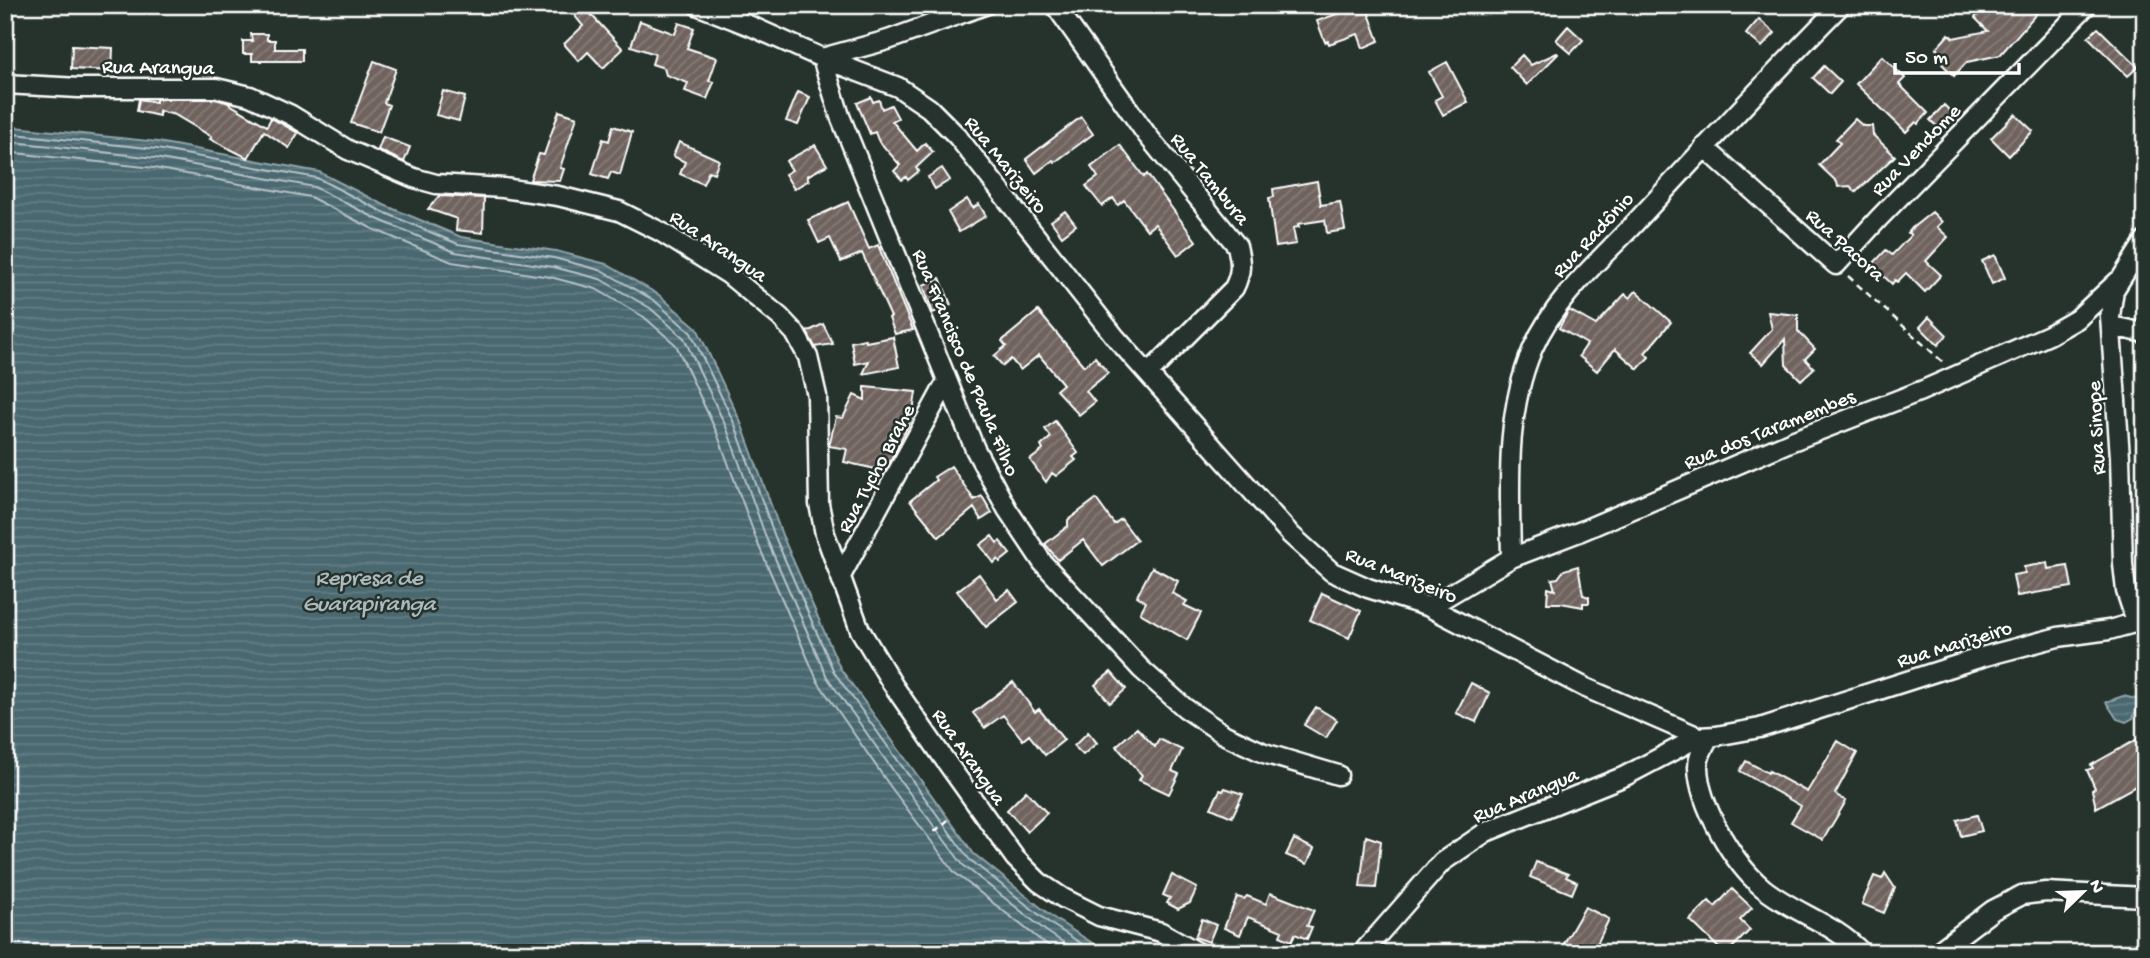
<svg xmlns="http://www.w3.org/2000/svg" width="2150" height="958" font-family="'Gochi Hand',sans-serif">
  <style>
    .water { fill: url(#water-rules); stroke: #92a4a9; stroke-width: 2 }
    .lines { fill: none; stroke-linecap: round; stroke-linejoin: round }
    .shore { stroke: #b6c2c6; stroke-width: 2 }
    .building { fill: url(#building-hatch); stroke: #fff; stroke-width: 2 }
    .minor-casing { stroke: #fff; stroke-width: 23 }
    .path { stroke: #fff; stroke-width: 2.5; stroke-dasharray: 7 5; stroke-linecap: butt }
    .minor { stroke: #26332d; stroke-width: 18 }
    .labels { text-anchor: middle; stroke-width: 5; stroke-linejoin: round; paint-order: stroke }
    .street-label { font-size: 21px; fill: #fff; stroke: #26332d }
    .water-label { font-size: 23px; font-style: italic; fill: #adbbbf; stroke: #26332d }
  </style>
  <defs>
    <pattern id="water-rules" width="6" height="5" patternUnits="userSpaceOnUse" patternTransform="scale(1.75)"><rect width="6" height="5" fill="#496770"/><path d="M0 2.5h6" fill="none" stroke="#647e85"/></pattern>
    <pattern id="building-hatch" width="6" height="6" patternUnits="userSpaceOnUse" patternTransform="scale(1.75)"><rect width="6" height="6" fill="#70645e"/><path d="M-1 1l2-2M0 6l6-6M5 7l2-2" fill="none" stroke="#857b76"/></pattern>
  </defs>
  <rect width="100%" height="100%" fill="#26332d"/>
  <filter id="ink" filterUnits="userSpaceOnUse"><feTurbulence type="fractalNoise" baseFrequency=".0143" numOctaves="2"/><feDisplacementMap in="SourceGraphic" scale="14" xChannelSelector="R" yChannelSelector="G"/><feConvolveMatrix kernelMatrix="1 2 1 2 8 2 1 2 1" color-interpolation-filters="sRGB"/></filter>
  <g filter="url(#ink)">
    <path class="water" d="M5,126L158,142L319,172L384,205L461,237L556,251L606,264L659,295L697,328L741,423L782,535L840,668L974,854L1055,919L1108,953H5Z
      M2123,696L2140,700L2133,718L2126,722L2117,719L2106,702Z"/>
    <g class="lines">
      <path class="shore" d="M5,133L157,149L317,178L381,211L458,244L554,258L603,271L655,301L691,333L735,425L775,537L834,672L969,859L1051,924L1096,953
        M5,141L155,158L314,187L377,219L455,252L553,267L600,279L650,308L684,338L727,429L767,540L827,677L899,779L963,865L1046,931L1079,953
        M5,152L154,168L310,197L373,229L452,262L550,277L596,289L644,317L676,345L717,433L758,544L818,682L890,786L955,873L1039,939L1060,953"/>
    </g>
    <path class="building" d="M1362,5L1364,12L1368,11L1379,41L1363,48L1358,34L1329,44L1328,41L1325,42L1317,21Z
      M1985,5H2044L2000,55L1967,62L1954,76L1942,64L1946,59L1936,49L1949,34L1953,38L1988,31L1975,18Z
      M584,7L623,49L603,68L588,52L579,61L564,44L583,26L575,16Z
      M1759,19L1775,33L1762,47L1746,34Z
      M640,21L675,34L679,23L694,28L687,48L717,58L709,81L714,82L707,99L685,91L688,83L666,75L664,68L652,64L655,54L631,46Z
      M1568,26L1583,40L1571,53L1556,40Z
      M2098,28L2138,67L2128,76L2088,37Z
      M251,34H267V40H275V49H302V61H252V54H243V41H252Z
      M72,46L113,48L112,71L71,69Z
      M1557,53L1558,54L1527,85L1510,67L1522,55L1531,65Z
      M1882,56L1905,78L1899,84L1928,113L1918,124L1916,122L1906,132L1856,84Z
      M374,61L396,69L384,103L389,105L379,132L351,123Z
      M1447,62L1468,102L1443,115L1435,100L1442,96L1429,72Z
      M1824,66L1841,82L1830,94L1813,78Z
      M443,91L465,97L459,121L436,115Z
      M798,92L810,97L798,125L786,121Z
      M871,97L873,102L879,100L882,109L891,105L898,118L892,121L917,151L925,143L933,152L916,168L919,171L908,180L906,177L902,180L894,171L900,165L878,140L875,132L870,134L857,103Z
      M139,99L156,102V99H215L226,102L267,126L271,118L298,133L289,148L264,131L248,158L210,139L212,137L175,115L159,111V116L137,111Z
      M1944,105L1955,116L1941,130L1930,120Z
      M559,111L577,117L560,168L564,169L560,181L530,180L539,154L544,155Z
      M2015,114L2033,131L2009,156L1991,138Z
      M1081,117L1093,134L1055,162L1053,160L1036,173L1026,159Z
      M1855,119L1863,126H1872L1873,135L1895,156L1856,192L1850,186L1838,187L1837,182L1819,165L1840,143L1836,139Z
      M613,126L632,132L620,175L611,172L608,179L592,174L603,139L609,141Z
      M383,137L410,147L404,162L378,150Z
      M679,142L719,160L714,173L709,171L703,184L680,174L685,162L673,156Z
      M815,145L827,165L807,176L809,180L794,189L785,174L792,170L786,161Z
      M1120,145L1144,177L1147,174L1155,185L1196,241L1178,255L1155,224L1147,230L1124,200L1118,205L1113,198L1102,206L1086,186L1098,177L1091,167Z
      M942,168L950,180L935,189L928,177Z
      M1317,181L1321,205L1340,202L1345,230L1327,233L1325,220L1298,224L1299,227L1293,228L1296,244L1276,247L1269,198L1274,197L1273,189Z
      M439,196L484,198L483,233L456,230L457,219L428,209Z
      M967,199L973,208L979,204L986,216L959,232L948,212Z
      M848,202L869,249L878,245L913,330L895,334L889,318L891,317L862,253L841,262L830,238L819,243L808,220Z
      M1065,211L1076,225L1062,236L1051,221Z
      M1932,212L1942,222L1937,227L1948,237L1926,261L1941,275L1925,292L1906,273L1897,282L1895,280L1892,284L1872,265L1886,250L1892,255L1911,235L1908,233L1912,228Z
      M1995,255L2005,278L1992,284L1982,261Z
      M940,278L951,305L933,313L923,285Z
      M1636,291L1671,322L1645,353L1649,357L1638,369L1615,349L1597,371L1579,356L1587,344L1559,328L1569,310L1596,325L1625,294L1630,298Z
      M1038,311L1084,366L1095,357L1108,373L1086,391L1095,402L1079,415L1056,390L1063,384L1039,355L1020,370L1011,359L1003,366L994,356L1006,346L1002,341Z
      M1768,312L1798,315V331L1815,349L1805,359L1814,368L1801,380L1786,365L1785,339L1763,364L1750,353L1772,329Z
      M1929,317L1947,335L1938,345L1920,327Z
      M823,324L833,344L815,347L807,332Z
      M893,337L899,367L863,374L869,361L855,364L851,342L865,339L866,342Z
      M865,387L916,392L912,418L885,471L844,462L847,449L829,446L836,417L843,418L854,395L865,400Z
      M1055,421L1078,453L1073,457L1076,460L1056,476L1052,473L1046,482L1030,460L1043,450L1041,446L1051,437L1045,429Z
      M951,466L974,500L982,496L992,513L981,520L974,508L939,537L910,501L936,480L934,477Z
      M1096,499L1114,524L1121,519L1137,540L1103,566L1083,540L1058,560L1045,544L1068,526V520Z
      M992,536L997,543L1000,541L1010,554L1000,562L998,559L994,563L980,545Z
      M2047,563L2048,569L2068,566L2072,587L2017,596L2013,575L2025,573L2024,567Z
      M1578,566L1583,595L1589,597V603H1583V607L1561,603H1547L1548,588L1555,590L1552,579L1558,578L1564,570Z
      M1152,567L1178,581L1172,593L1187,601L1184,605L1201,613L1187,640L1140,613L1146,602L1137,596Z
      M979,574L997,599L1009,590L1018,602L986,627L957,591Z
      M1322,593L1361,611L1349,638L1310,620Z
      M1111,672L1126,689L1110,703L1095,685Z
      M1013,682L1035,712L1039,709L1064,740L1045,755L1029,735L1023,740L1003,715L985,728L973,713Z
      M1471,683L1490,693L1476,722L1456,713Z
      M1316,707L1337,720L1326,738L1304,725Z
      M1137,728L1155,747L1159,739L1182,750L1172,771L1179,774L1169,794L1139,780L1142,775L1116,746Z
      M1088,732L1097,743L1083,755L1074,746Z
      M2145,735V781L2096,808L2092,790L2095,788L2087,770L2093,768L2091,765Z
      M1838,741L1857,753L1835,794L1846,801L1823,840L1791,822L1801,806L1740,771L1746,761L1768,773L1769,771L1807,792Z
      M1225,788L1243,794L1232,817L1211,808L1220,790L1223,791Z
      M1026,791L1047,813L1027,832L1007,810Z
      M1977,815L1982,831L1961,836L1957,820Z
      M1366,836L1381,841L1376,888L1360,887Z
      M1294,839L1314,849L1307,864L1286,855Z
      M1536,862L1568,874L1566,877L1577,882L1572,894L1530,877Z
      M1885,873L1895,888L1884,913L1862,904L1874,876L1882,879Z
      M1172,875L1197,888L1190,903L1178,909L1167,903L1170,898L1163,895Z
      M1732,889L1752,908L1740,920L1750,930L1727,953H1724L1690,920L1709,901L1715,907Z
      M1270,893L1314,910L1307,926L1312,927L1307,939L1295,934L1292,941L1280,936L1282,931L1248,917L1240,935L1224,928L1237,897L1244,899L1247,896L1266,904Z
      M1585,907L1609,919L1597,944L1612,953H1572L1562,947Z
      M1202,919L1216,925L1209,942L1195,937Z"/>
    <g class="lines">
      <g class="minor-casing">
        <path id="minor" d="M697,5L753,27L822,58L898,87L929,108L957,136L1116,338L1291,535L1332,572L1368,588L1429,607L1586,688L1699,737L1716,736L1760,728L1982,657L2058,637L2109,630L2145,620
          M1055,5L1147,135L1237,246C1241,262 1242,272 1234,288L1149,373
          M822,58L840,116L975,449L1007,509L1043,563L1141,669L1185,708L1225,735L1264,753L1338,775
          M822,58L888,40L985,5
          M5,84L79,88H216L250,96L291,115L348,150L414,178L436,184L503,188L558,196L619,211L661,232L728,274L780,317L795,333L808,357L817,396L819,504L825,534L860,630L893,685L942,756L1015,858L1039,882L1063,898L1099,916L1161,932L1199,953
          M1704,147L1836,265L1879,218L2087,5
          M2111,326L2145,333
          M1511,558C1510,487 1504,415 1533,348C1554,300 1597,263 1633,225C1701,151 1770,77 1841,5
          M841,576L947,381
          M1429,607L1511,558L1579,532L1792,441L1921,391L2049,335L2077,319L2118,281
          M2136,621L2126,591L2123,564L2120,457L2110,316L2114,290L2145,241
          M1709,737C1704,746 1698,756 1698,767C1699,806 1734,864 1763,888C1794,913 1834,923 1862,953
          M1362,953L1442,862L1486,832L1625,776L1699,737
          M1936,953L1993,910L2022,895L2046,892L2145,897"/>
      </g>
      <path class="path" d="M1848,276L1944,363
        M934,832L948,820"/>
      <use href="#minor" class="minor"/>
    </g>
  </g>
  <g class="labels">
    <g class="street-label">
      <text transform="translate(158 66) rotate(1)" y="7">Rua Arangua</text>
      <text transform="translate(1915 149) rotate(-46)" y="7">Rua Vendome</text>
      <text transform="translate(1007 164) rotate(51)" y="7">Rua Marizeiro</text>
      <text transform="translate(1211 178) rotate(51)" y="7">Rua Tambura</text>
      <text transform="translate(1592 234) rotate(-47)" y="7">Rua Radônio</text>
      <text transform="translate(1846 244) rotate(42)" y="7">Rua Pacora</text>
      <text transform="translate(719 245) rotate(34)" y="7">Rua Arangua</text>
      <text transform="translate(967 362) rotate(67)" y="7">Rua Francisco de Paula Filho</text>
      <text transform="translate(1769 428) rotate(-22)" y="7">Rua dos Taramembes</text>
      <text transform="translate(2095 428) rotate(-93)" y="7">Rua Sinope</text>
      <text transform="translate(875 468) rotate(-62)" y="7">Rua Tycho Brahe</text>
      <text transform="translate(1402 574) rotate(22)" y="7">Rua Marizeiro</text>
      <text transform="translate(1954 643) rotate(-17)" y="7">Rua Marizeiro</text>
      <text transform="translate(970 756) rotate(55)" y="7">Rua Arangua</text>
      <text transform="translate(1525 794) rotate(-23)" y="7">Rua Arangua</text>
    </g>
    <g class="water-label">
      <text x="369" y="584">Represa de<tspan x="369" dy="26">Guarapiranga</tspan></text>
    </g>
  </g>
  <rect width="2150" height="958" fill="none" stroke="#26332d" stroke-width="28"/>
  <rect x="14" y="14" width="2122" height="930" fill="none" stroke="#fff" stroke-width="2.5" filter="url(#ink)"/>
  <g transform="translate(2083 892) rotate(67)" stroke="#26332d" stroke-width="5" paint-order="stroke">
  <path d="M0-5L12 26L0 18L-12 26Z" fill="#ffffff"/>
  <text y="-10" font-size="19" font-weight="bold" text-anchor="middle" fill="#ffffff">N</text>
  </g>
  <path d="M1895 63v10h124v-10" fill="none" stroke="#ffffff" stroke-width="3.5"/>
  <text x="1905" y="63" font-size="21" fill="#ffffff" stroke="#26332d" stroke-width="5" paint-order="stroke">50 m</text>
</svg>
